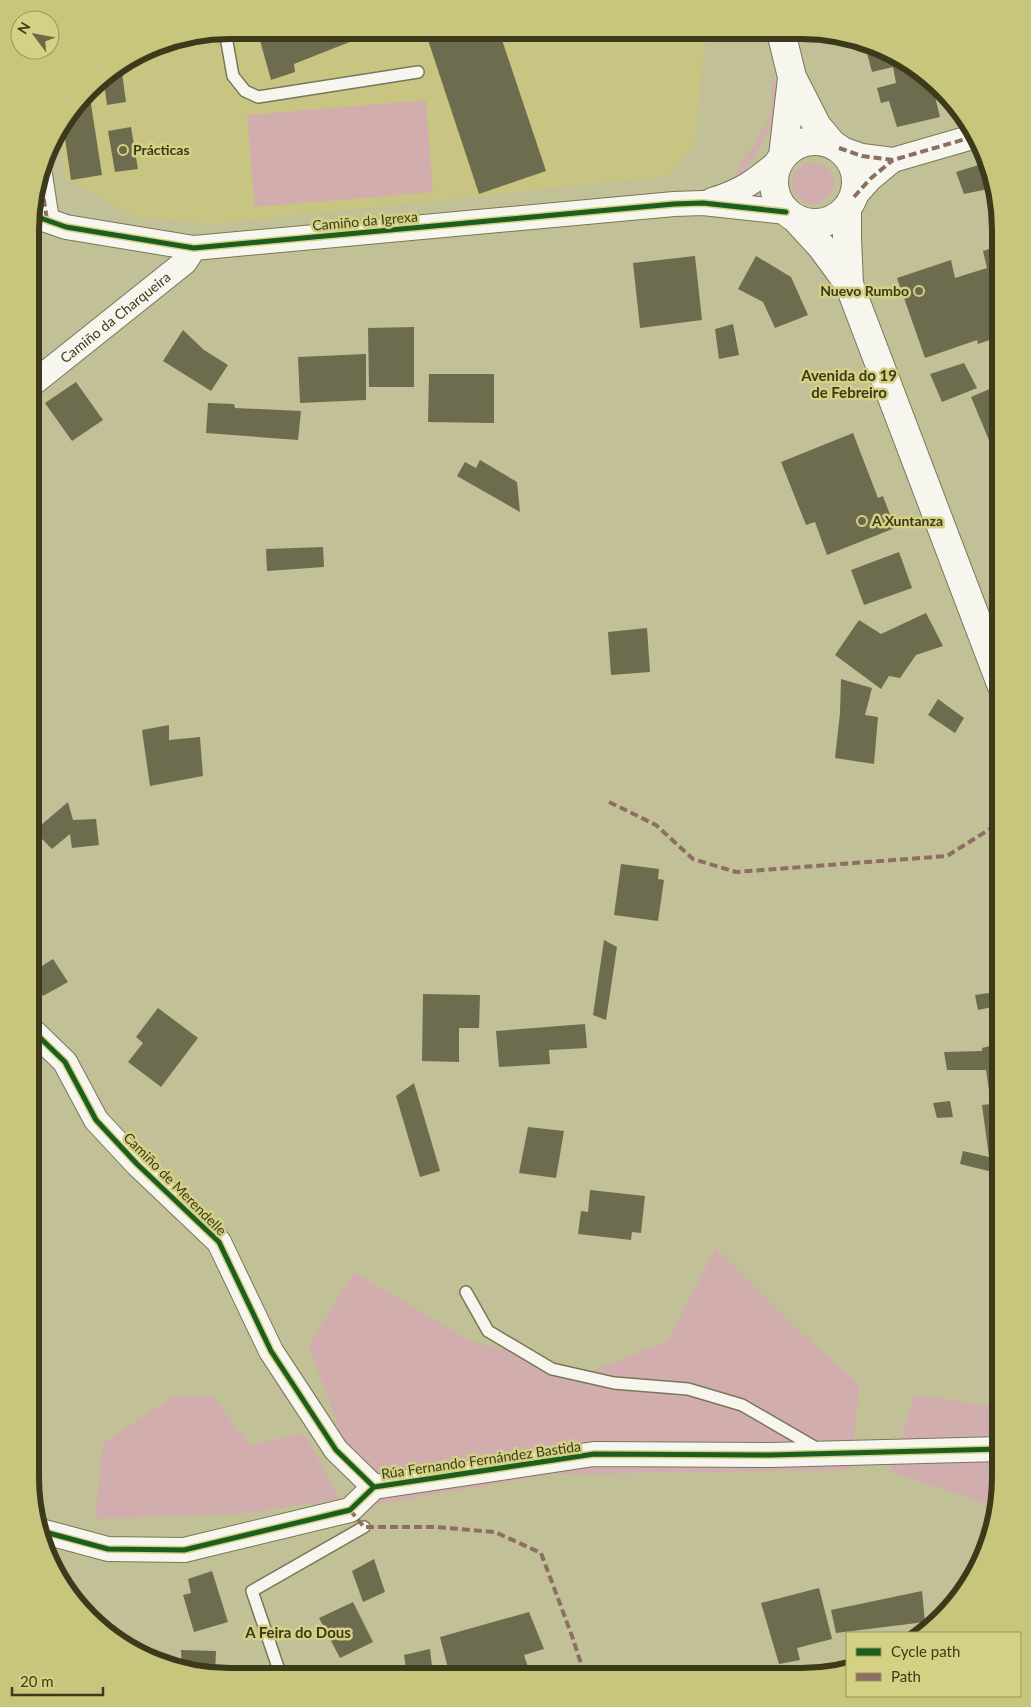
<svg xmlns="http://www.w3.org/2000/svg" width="1031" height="1707" font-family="Lato,sans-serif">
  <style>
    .built { fill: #c8c583 }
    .green { fill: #d2adae }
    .building { fill: #6e6c4e }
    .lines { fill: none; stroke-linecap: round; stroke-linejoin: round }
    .lane-casing { stroke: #797758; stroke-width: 14 }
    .street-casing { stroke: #797758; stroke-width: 26 }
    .secondary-casing { stroke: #797758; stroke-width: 30 }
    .lane { stroke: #f6f6ef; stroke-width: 11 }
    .street { stroke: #f6f6ef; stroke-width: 24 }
    .secondary { stroke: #f6f6ef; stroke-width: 28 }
    .quiet { stroke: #8d6e63; stroke-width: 4; stroke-dasharray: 8 4; stroke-linecap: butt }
    .cycleway-casing { stroke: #d4d184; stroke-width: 8 }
    .cycleway { stroke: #1b5e20; stroke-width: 5 }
    .poi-dot { fill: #6b6946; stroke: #d4d184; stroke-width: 2 }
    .labels { text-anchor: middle; stroke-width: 5; stroke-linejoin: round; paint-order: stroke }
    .poi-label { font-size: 14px; font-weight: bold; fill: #3c3a1b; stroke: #d4d184; text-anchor: start }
    .street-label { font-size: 14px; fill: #3c3a1b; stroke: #d4d184 }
    .neighbourhood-label { font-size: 15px; font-weight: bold; fill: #3c3a1b; stroke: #d4d184 }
    .rim { fill: none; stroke: #3c3a1b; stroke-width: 6 }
  </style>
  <rect width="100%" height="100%" fill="#c2c096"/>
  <path class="built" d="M229,30L706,31L694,145L667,176L214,224L137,217L66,179L59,130L98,80L153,45Z"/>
  <path class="green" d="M772,71L778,97L775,122L742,176L738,177L736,175L737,171L767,123L771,113Z
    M426,100L433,192L255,207L247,115Z
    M792 183a21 21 0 1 1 42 0a21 21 0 1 1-42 0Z
    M716,1248L803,1335L859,1384L851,1470L553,1474L367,1506L309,1346L354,1272L470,1341L591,1371L668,1341Z
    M915,1395L1001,1407V1491L997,1507L890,1472Z
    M174,1396H213L249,1445L304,1433L340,1499L247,1513L95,1519L103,1443Z"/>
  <path class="building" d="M257,30L410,31L386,39L375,32L294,64L295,72L271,80Z
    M425,31H499L546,171L479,194Z
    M864,42L878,45L920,70L923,80L930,78L931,80L940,117L897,127L889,101L881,103L877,88L896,83L893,67L872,72Z
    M121,65L126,102L107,105L103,76Z
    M89,91L102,175L71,180L63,125Z
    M131,127L138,169L115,172L108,131Z
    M985,163L993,188L964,194L956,172Z
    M1001,245V336L978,344L977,340L925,358L897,278L951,260L955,278L987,268L983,251Z
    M695,256L702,320L640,328L633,263Z
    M756,256L791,277L808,315L775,328L763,302L738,289Z
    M733,324L739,355L719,359L715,329Z
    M414,327V387H369L368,328Z
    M183,330L204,350L228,365L211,391L163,361Z
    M366,354V400L300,403L298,357Z
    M964,363L977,388L942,402L930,374Z
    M429,374H494V423L428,422Z
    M76,382L103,420L72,441L45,403Z
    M1001,384V441L991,445L971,397Z
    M208,403L234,404L235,408L301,411L298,440L206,433Z
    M853,433L878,498L883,496L895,528L827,555L815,522L806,525L781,462Z
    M480,460L517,482L520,512L457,476L465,462L476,468Z
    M323,547L324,567L267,571L266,549Z
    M899,552L912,588L864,605L851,570Z
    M926,613L943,646L916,655L900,678L889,676L881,689L835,655L859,620L881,634Z
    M647,628L650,672L611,675L608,632Z
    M841,679L872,688L865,715L878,717L874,764L835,758L840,713Z
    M938,699L964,718L955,733L928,715Z
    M169,725V740L200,737L203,776L150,786L142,730Z
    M68,802L73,820L96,819L99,845L72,848L70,834L52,849L34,831Z
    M621,864L659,869L658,879L664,880L658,921L614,915Z
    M604,940L617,947L606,1020L593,1015Z
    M53,959L68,982L43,996L31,973Z
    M996,992L997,1006L978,1010L975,995Z
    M423,994L480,995L479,1028H459V1062L422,1061Z
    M158,1008L198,1038L161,1087L128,1062L143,1043L136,1037Z
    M585,1024L587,1048L549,1050L550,1064L499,1067L496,1031Z
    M998,1044L1001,1059V1174L960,1164L963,1151L989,1157L982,1105L991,1104L986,1070H947L944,1052L982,1051V1048Z
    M414,1083L440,1171L420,1177L396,1096Z
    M950,1101L953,1117L937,1118L933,1103Z
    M528,1127L564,1131L556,1178L519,1173Z
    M590,1190L645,1196L641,1233L632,1232L631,1240L578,1234L581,1211L588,1212Z
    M374,1559L385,1592L363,1602L352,1571Z
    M212,1571L228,1622L194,1632L183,1595L191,1593L188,1579Z
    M819,1588L832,1639L797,1648L800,1660L779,1664L761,1603Z
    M922,1591L925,1622L836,1633L831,1610Z
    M353,1602L373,1642L340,1658L319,1618Z
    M529,1612L544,1649L524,1655L530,1673L519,1676H480L479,1673L467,1676H450L440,1637Z
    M430,1649L433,1676H407L404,1655Z
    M181,1650L216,1651L215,1674L196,1673L182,1669Z"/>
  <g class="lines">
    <g class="lane-casing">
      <path id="lane" d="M225,31L233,76L245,91L258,97L418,72
        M466,1292L488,1331L552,1369L614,1383L688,1389L742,1405L818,1449
        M281,1676L252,1591L364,1527"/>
    </g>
    <g class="street-casing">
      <g id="street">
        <path d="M839,148L862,156L893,160L976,136"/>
        <path d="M40,175L47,220"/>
        <path d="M854,197L870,179L893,160"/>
        <path d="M712,200C742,191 755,181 779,161"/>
        <path d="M32,215L66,227L194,248L674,204L703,203L786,212"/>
        <path id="s1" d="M31,385L185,262L194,248"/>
        <path d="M31,1029L65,1062L96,1120L137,1164L219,1242L271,1351L336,1450L374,1487"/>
        <path d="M41,1531L108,1549L184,1550L350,1510L374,1487L594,1454L770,1455L1001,1449"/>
      </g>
    </g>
    <g class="secondary-casing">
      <path id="secondary" d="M781,32L792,77L817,126L832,144
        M774 182a41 41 0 1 1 82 0a41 41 0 1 1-82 0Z
        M783,156L792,78
        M847,209V238L849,284
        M797,220L821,246L849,284L1001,684"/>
    </g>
    <use href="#lane" class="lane"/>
    <use href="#street" class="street"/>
    <use href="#secondary" class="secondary"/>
    <path class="quiet" d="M839,148L862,156L893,160L976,136
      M40,175L47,220
      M854,197L870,179L893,160
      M609,802L656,825L693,859L736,872L947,856L1001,822
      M350,1510L364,1527H436L495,1532L541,1553L572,1636L585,1676"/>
    <g class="cycleway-casing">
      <path id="cycleway" d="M32,215L66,227L194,248L674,204L703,203L786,212
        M31,1029L65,1062L96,1120L137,1164L219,1242L271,1351L336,1450L374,1487
        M41,1531L108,1549L184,1550L350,1510L374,1487L594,1454L770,1455L1001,1449"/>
    </g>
    <use href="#cycleway" class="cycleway"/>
  </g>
  <g class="poi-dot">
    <circle cx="123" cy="150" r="5"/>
    <circle cx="919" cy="291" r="5"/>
    <circle cx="862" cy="521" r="5"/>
  </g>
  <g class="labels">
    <g class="poi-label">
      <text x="133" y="155">Prácticas</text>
      <text x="909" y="296" text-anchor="end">Nuevo Rumbo</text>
      <text x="872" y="526">A Xuntanza</text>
    </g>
    <g class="street-label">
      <text transform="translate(365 221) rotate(-5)" y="5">Camiño da Igrexa</text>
      <text dy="5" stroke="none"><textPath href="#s1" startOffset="108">Camiño da Charqueira</textPath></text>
      <text transform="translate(175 1184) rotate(45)" y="5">Camiño de Merendelle</text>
      <text transform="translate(481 1460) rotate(-8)" y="5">Rúa Fernando Fernández Bastida</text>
    </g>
    <g class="neighbourhood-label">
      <text x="849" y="381">Avenida do 19<tspan x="849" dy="17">de Febreiro</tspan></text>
      <text x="298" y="1638">A Feira do Dous</text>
    </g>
  </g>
  <path d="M0 0H1031V1707H0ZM230 39H801A191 191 0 0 1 992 230V1477A191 191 0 0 1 801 1668H230A191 191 0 0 1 39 1477V230A191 191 0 0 1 230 39Z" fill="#c8c57c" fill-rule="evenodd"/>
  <path class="rim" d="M230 39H801A191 191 0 0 1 992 230V1477A191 191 0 0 1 801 1668H230A191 191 0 0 1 39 1477V230A191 191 0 0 1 230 39Z"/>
  <rect x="846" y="1632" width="175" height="65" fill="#d4d184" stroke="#97955a"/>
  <rect x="856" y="1648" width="25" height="8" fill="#1b5e20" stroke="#97955a"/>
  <text x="891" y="1657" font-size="15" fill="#3c3a1b">Cycle path</text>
  <rect x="856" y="1673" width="25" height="8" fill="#8d6e63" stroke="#97955a"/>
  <text x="891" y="1682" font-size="15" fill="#3c3a1b">Path</text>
  <g transform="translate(35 35) rotate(302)"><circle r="24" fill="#d4d184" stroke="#97955a"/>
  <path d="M0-4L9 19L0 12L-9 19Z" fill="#6b6946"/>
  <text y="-8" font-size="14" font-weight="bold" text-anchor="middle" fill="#3c3a1b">N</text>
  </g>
  <path d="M12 1687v8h91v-8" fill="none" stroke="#3c3a1b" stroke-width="2.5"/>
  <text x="20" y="1687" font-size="15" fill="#3c3a1b" stroke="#d4d184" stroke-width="4" paint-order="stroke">20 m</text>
</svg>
